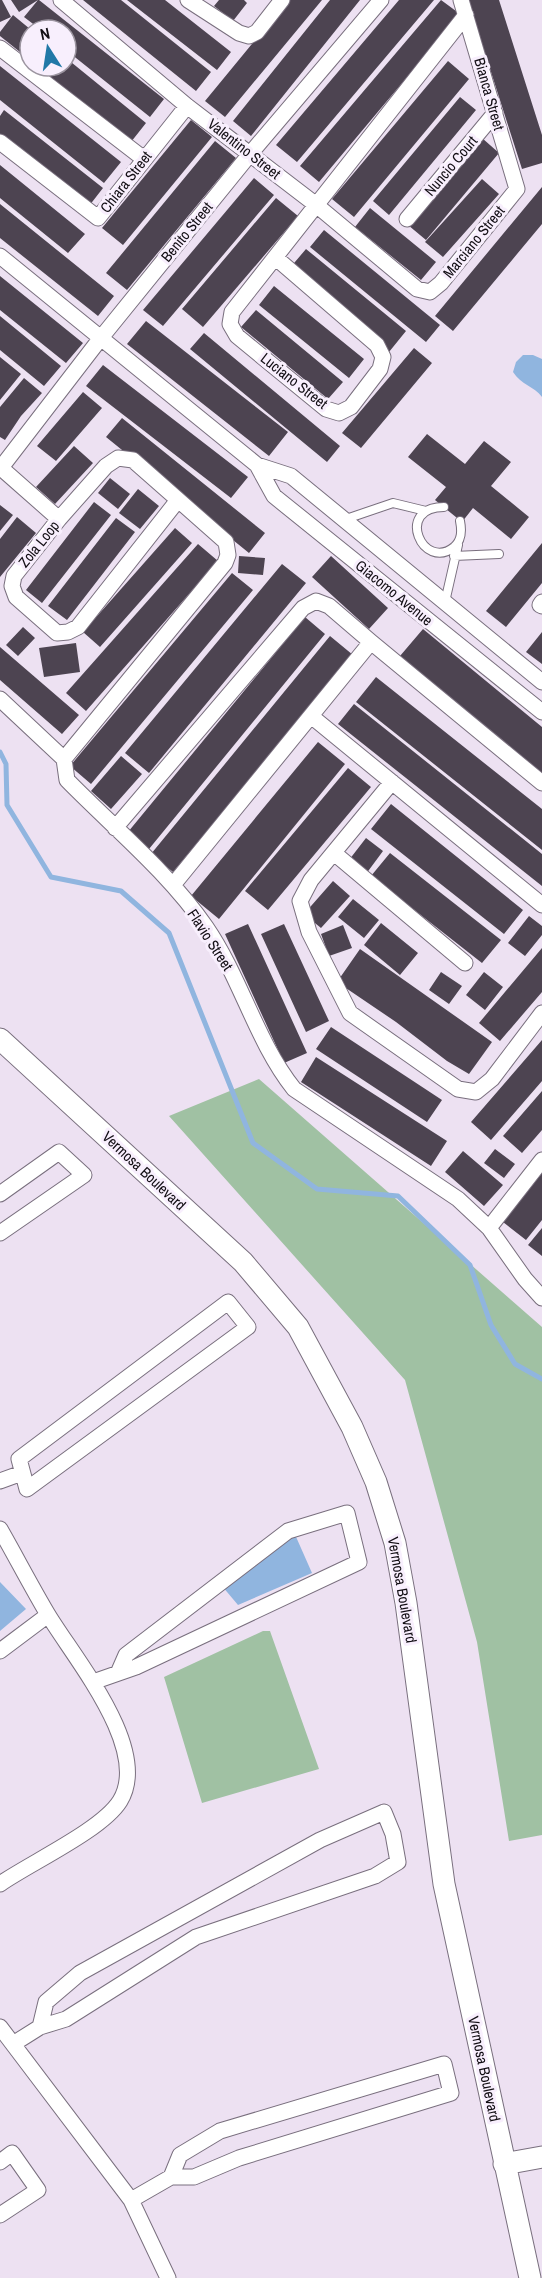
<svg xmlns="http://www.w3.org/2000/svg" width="542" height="2278" font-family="'Archivo Narrow',sans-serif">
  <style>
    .green { fill: #a0c1a3 }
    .water { fill: #90b5df }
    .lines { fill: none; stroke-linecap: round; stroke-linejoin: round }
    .stream { stroke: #90b5df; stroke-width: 5 }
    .building { fill: #4d4451 }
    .lane-casing { stroke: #796f7e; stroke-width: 10 }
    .street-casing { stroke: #796f7e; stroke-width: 17 }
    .secondary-casing { stroke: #796f7e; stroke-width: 23 }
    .lane { stroke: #fff; stroke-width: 8 }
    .street { stroke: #fff; stroke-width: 15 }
    .secondary { stroke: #fff; stroke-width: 21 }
    .labels { text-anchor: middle; stroke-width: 6; stroke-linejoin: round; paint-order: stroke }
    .street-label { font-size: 15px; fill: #120e14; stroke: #f8effd }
  </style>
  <rect width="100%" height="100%" fill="#ede1f2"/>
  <path class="green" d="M259,1079L542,1327V1835L509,1841L477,1642L405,1380L169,1116Z
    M263,1631H270L319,1769L202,1803L164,1677Z"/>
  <path class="water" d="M523,355H533L542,359V397C534,386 521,385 513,372L516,362Z
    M293,1530L312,1573L238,1605L222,1586Z
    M0,1582L26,1609L0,1631Z"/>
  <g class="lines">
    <path class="stream" d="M0,752L6,764L7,805L51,877L121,891L169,933L253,1143L317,1189L398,1196L470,1265L491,1325L515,1364L542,1379"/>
  </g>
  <path class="building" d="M0,0H2L11,17L0,22Z
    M11,0H39L164,99L150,117L66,50V30H41L24,17L38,0L19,12Z
    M83,0H121L211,72L196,91Z
    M127,0H165L231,52L217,70Z
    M219,0H244L247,3L233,21L214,6Z
    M288,0H322L225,117L205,101Z
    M330,0H360L251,136L233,121Z
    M399,0H434L297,162L276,145Z
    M441,0L460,14L319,182L300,166Z
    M468,0H499L542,135V163L522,169Z
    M13,15L30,29V60L0,36V32Z
    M66,58L146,123L131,142L37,66H66Z
    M448,61L469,79L354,217L332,199Z
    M0,66L121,162L104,183L0,100Z
    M460,97L476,110L389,215L373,201Z
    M4,110L103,188L89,206L0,137V116Z
    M191,120L212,137L123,245L102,228Z
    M482,138L499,153L426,240L408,225Z
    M215,141L236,158L127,290L106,273Z
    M0,165L85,234L68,253L0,198Z
    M254,178L274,195L163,326L143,310Z
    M482,179L499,194L443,257L425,242Z
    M542,187V224L453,331L435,316Z
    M276,198L298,216L203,327L182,309Z
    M0,204L114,296L98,316L0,238Z
    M370,208L436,262L421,280L355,227Z
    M324,230L440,325L426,342L310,247Z
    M306,249L406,331L389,352L289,269Z
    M0,276L83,343L66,363L0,310Z
    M274,286L364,359L349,378L259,305Z
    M256,310L343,382L328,399L241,327Z
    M0,316L61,366L44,386L0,350Z
    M146,321L288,432L269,456L127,344Z
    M204,333L340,446L327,462L190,349Z
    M414,348L432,363L361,448L342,433Z
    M0,357L21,374L0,400Z
    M103,365L248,477L231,498L86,386Z
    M24,378L42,393L21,416L5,440L0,437V407Z
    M83,392L102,408L56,461L37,446Z
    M122,418L265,533L249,553L106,437Z
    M427,434L465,464L484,441L511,462L491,486L529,517L511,539L473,508L462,522L435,500L446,487L408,457Z
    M74,446L93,463L55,504L36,487Z
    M110,478L130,494L118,509L98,493Z
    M138,489L159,506L140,529L119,513Z
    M94,502L111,515L42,603L26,590Z
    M0,505L13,515L0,531Z
    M17,517L36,533L0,577V539Z
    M116,518L135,532L67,620L48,606Z
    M175,528L192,543L100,647L83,632Z
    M542,543V583L506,627L486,611Z
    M198,544L218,561L86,711L66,693Z
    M239,556L265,558L263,575L238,573Z
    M331,556L388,608L369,629L312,577Z
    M282,564L306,583L149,773L125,753Z
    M232,573L253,590L91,784L70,766Z
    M305,617L325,634L149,849L128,832Z
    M23,627L35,638L18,656L6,645Z
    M423,629L542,727V773L400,656Z
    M542,632V664L526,652Z
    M330,636L353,655L173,872L151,854Z
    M76,643L80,672L44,677L39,648Z
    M0,647L79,715L62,734L0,680Z
    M376,677L542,809V850L356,702Z
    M354,704L542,854V886L338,724Z
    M318,742L345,764L219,919L191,896Z
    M121,756L142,774L111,809L91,791Z
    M348,768L371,787L268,910L245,891Z
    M391,804L523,910L504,934L371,829Z
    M366,838L383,851L366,874L349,860Z
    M390,853L501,940L482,963L371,876Z
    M333,881L350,896L321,928L304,914Z
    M353,899L379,920L364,938L338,917Z
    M529,916L542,926V935L525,956L508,943Z
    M381,923L418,953L400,975L364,945Z
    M248,924L307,1053L284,1063L225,934Z
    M284,924L329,1021L306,1032L261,934Z
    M343,925L352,948L329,956L321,934Z
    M542,948V992L500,1041L479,1023Z
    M360,949L492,1042L469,1074L447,1061L396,1022L337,982Z
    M441,972L462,986L449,1004L429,990Z
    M484,972L503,987L485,1010L466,995Z
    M331,1027L442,1100L427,1122L316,1049Z
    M542,1040V1081L491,1140L471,1122Z
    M316,1057L447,1141L431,1166L301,1082Z
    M542,1091V1130L522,1153L503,1136Z
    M495,1149L515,1164L504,1178L484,1163Z
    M463,1151L503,1185L484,1206L445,1172Z
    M542,1173V1220L526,1240L503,1222Z
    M542,1228V1256L528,1245Z"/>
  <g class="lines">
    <g class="lane-casing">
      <path id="lane" d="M444,507C394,507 423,572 454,547C462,540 462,531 460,521
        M346,519L393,503L426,511
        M454,556L499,554
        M445,602L458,545"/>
    </g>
    <g class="street-casing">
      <path id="street" d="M61,0L187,106L315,204L417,289L430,292L441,283L517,189L461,0
        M188,0L239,33L249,36L257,32L282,0
        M0,48L144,159
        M0,142L98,218L187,106
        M407,219L495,113
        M0,256L257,465L291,476L542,682
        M276,258L377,345L383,357L380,369L351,407L339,413L326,409L237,336L230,324L232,312L466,15
        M257,465L274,496L542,712
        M1,468L59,519
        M0,469L100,339L250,154L381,0
        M178,500L78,627L68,632L57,633L16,597L12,586L14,576L59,519L106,466L118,458L133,460L226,542L228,555L225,563L64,759L67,780C114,828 168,872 206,927C241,978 256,1041 294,1089L458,1199L489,1228L525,1279L542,1298
        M542,602L540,605L542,606
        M0,699L64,759
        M311,716L542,905
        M392,782L311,880L300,901L309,932L350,1013L458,1089L476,1092L492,1079L542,1013
        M115,828L303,608L316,601L329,606L371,642L542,783
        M334,853L465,963
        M173,885L371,642
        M0,1194L59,1152L84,1175L0,1233
        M489,1228L542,1160
        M228,1302L248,1327L27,1489L19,1459Z
        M0,1481L22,1473
        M0,1529C16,1557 31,1586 47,1613C73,1657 152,1749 120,1801C102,1830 30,1863 0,1884
        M0,1651L48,1615
        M93,1682L136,1667L359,1562L347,1513L288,1531L126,1655L119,1671
        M0,2027L131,2200L168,2278
        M13,2044L40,2027L66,2019L196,1937L375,1876L398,1862L393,1834L384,1812L320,1840L80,1973L46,2002L40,2027
        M0,2162L12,2153L38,2190L0,2215
        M131,2200L171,2177H194L239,2158L451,2093L444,2064L220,2131L180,2155L171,2177"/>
    </g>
    <g class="secondary-casing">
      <path id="secondary" d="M0,1039L243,1262L298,1327L352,1427L376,1482L395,1543L406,1603L444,1884L530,2278
        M504,2164L542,2157"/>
    </g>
    <use href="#lane" class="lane"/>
    <use href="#street" class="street"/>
    <use href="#secondary" class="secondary"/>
  </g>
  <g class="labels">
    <g class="street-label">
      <text transform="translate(489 94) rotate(74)" y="5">Bianca Street</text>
      <text transform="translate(244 149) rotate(38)" y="5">Valentino Street</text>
      <text transform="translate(451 166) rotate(-50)" y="5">Nuncio Court</text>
      <text transform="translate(126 182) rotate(-52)" y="5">Chiara Street</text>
      <text transform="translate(187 232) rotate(-51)" y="5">Benito Street</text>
      <text transform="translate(474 242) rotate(-51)" y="5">Marciano Street</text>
      <text transform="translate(294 381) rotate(38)" y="5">Luciano Street</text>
      <text transform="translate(39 544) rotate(-51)" y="5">Zola Loop</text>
      <text transform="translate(394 593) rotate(39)" y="5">Giacomo Avenue</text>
      <text transform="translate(210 940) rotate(57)" y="5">Flavio Street</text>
      <text transform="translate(144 1171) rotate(43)" y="5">Vermosa Boulevard</text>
      <text transform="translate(402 1590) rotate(80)" y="5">Vermosa Boulevard</text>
      <text transform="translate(484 2069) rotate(78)" y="5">Vermosa Boulevard</text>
    </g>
  </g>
  <g transform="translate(48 48) rotate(348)"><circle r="28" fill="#f8effd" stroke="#9c95a0" stroke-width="1.5"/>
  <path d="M0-4.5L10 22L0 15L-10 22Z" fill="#2178a7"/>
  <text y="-9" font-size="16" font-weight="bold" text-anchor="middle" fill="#120e14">N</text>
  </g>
</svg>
